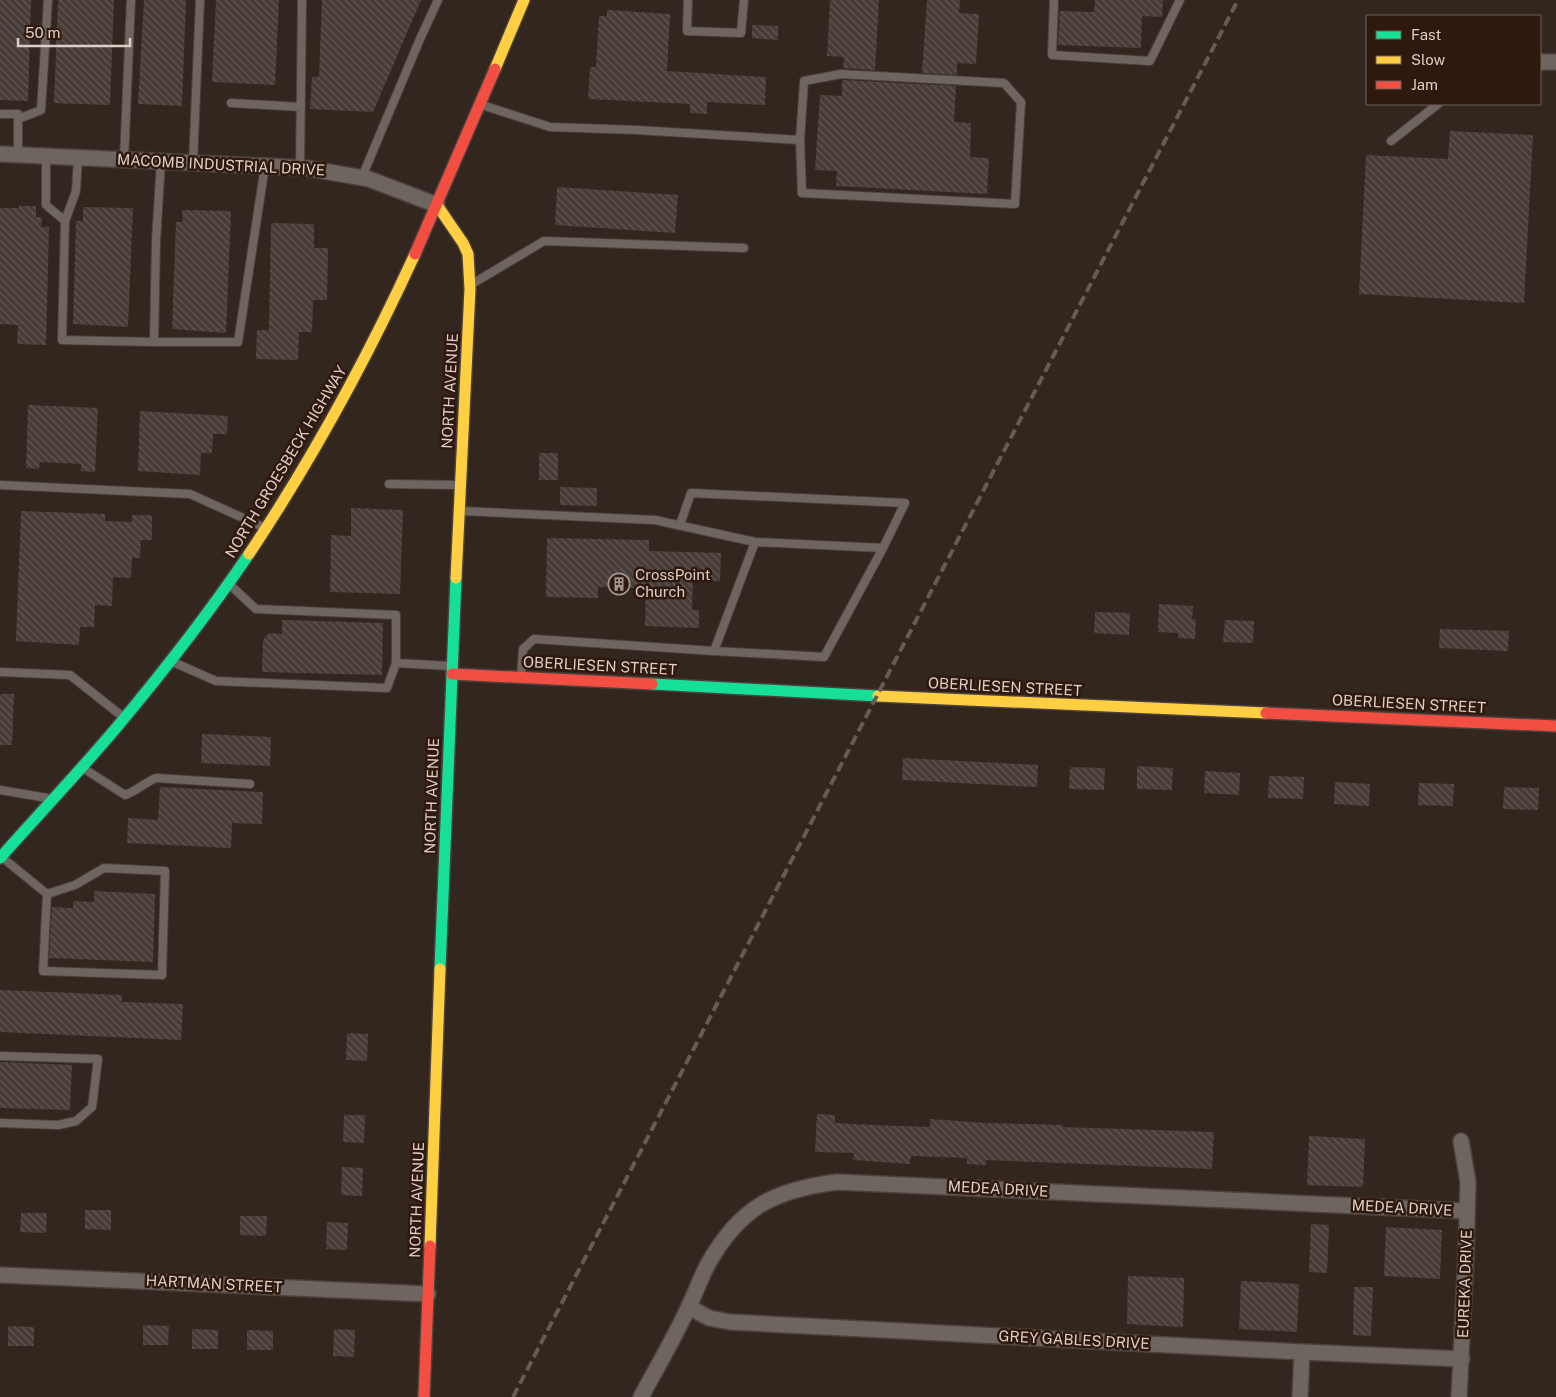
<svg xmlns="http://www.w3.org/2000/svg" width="1556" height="1397" font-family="'Public Sans',sans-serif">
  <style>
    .building { fill: url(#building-back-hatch) }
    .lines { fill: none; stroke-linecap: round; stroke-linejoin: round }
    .lane-casing { stroke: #4c413c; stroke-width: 10 }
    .street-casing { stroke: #4c413c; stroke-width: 18 }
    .fast-casing { stroke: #4c413c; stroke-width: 14 }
    .slow-casing { stroke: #4c413c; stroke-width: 14 }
    .jam-casing { stroke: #4c413c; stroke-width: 14 }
    .lane { stroke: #6f6560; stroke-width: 8 }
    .street { stroke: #6f6560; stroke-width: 15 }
    .fast { stroke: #16e098; stroke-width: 11 }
    .slow { stroke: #ffcf43; stroke-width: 11 }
    .jam { stroke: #f24e42; stroke-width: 11 }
    .rail { stroke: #655c56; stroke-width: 4; stroke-dasharray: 10 5; stroke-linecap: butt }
    .labels { text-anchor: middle; stroke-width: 5; stroke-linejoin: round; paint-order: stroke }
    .street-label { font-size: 15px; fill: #decec7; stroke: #2f190e }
    .poi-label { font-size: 15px; fill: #decec7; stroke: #2f190e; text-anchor: start }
  </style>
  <defs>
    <pattern id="building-back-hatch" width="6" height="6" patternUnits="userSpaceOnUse" patternTransform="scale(1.25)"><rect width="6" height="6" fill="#473c38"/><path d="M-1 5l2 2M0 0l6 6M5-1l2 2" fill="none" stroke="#615753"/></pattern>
  </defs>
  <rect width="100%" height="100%" fill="#32261f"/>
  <path class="building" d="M0,0H31L28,101L0,100Z
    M58,0H114L110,105L54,103Z
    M144,0H186L182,106L138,104Z
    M216,0H279L275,85L212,82Z
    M322,0H421L373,112L310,109L312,77H319Z
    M830,0H879L875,70L843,68L844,57L827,56Z
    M927,0H960L959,13L979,14L976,64L957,63V75L922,73Z
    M1095,0H1163L1162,17L1142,16L1141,48L1058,45L1060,11L1094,12Z
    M607,10L670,14L667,71L766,77L765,105L707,102V114L690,113V104L588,99L590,67H596L599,16H607Z
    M752,25L778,26V40L752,38Z
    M842,80L956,86L954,122L971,123L970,157L989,158L987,194L836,186L837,171L815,170L820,95L842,96Z
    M1450,131L1533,135L1524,303L1359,294L1366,155L1448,159Z
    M557,187L678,195L675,233L555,225Z
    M19,206H36V217H42L41,227H49L46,345L17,344L18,325L0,324V208H19Z
    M83,207L133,208L128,327L73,324L76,221H83Z
    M182,210L231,211L226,333L172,329L176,222H183Z
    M271,223L314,224V248H328L327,300H313L312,332H299L298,360L256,359L257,330H269Z
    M28,405L98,408L95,472L81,471V464L40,462L39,469L26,468Z
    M140,411L228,416L227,434H213L212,453H201L200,475L138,471Z
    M539,453H558V480H539Z
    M560,487L597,488V506L560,505Z
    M351,508L403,510L400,594L330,592L331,535L351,536Z
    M21,511L105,514V521L132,522V515H152V540H141L140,558H132L131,578L113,577L112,606L95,605L94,627H80L79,645L16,641Z
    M547,538L649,540V551L721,553L720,581L693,580L692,610H699V628L645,626L646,588L598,587V598L546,597Z
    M1159,604L1193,606L1192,619H1196L1195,639L1178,638V633L1158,632Z
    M1095,612L1130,613L1129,635L1094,633Z
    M282,620L383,623L382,675L262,672L263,640L269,633L282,634Z
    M1225,620L1254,621L1253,643L1223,642Z
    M1440,629L1509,631L1508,651L1439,648Z
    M0,694H14L12,745H0Z
    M202,734L271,737L270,766L201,763Z
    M903,758L1038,765L1037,787L902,780Z
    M1137,766L1173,768L1172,790L1137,789Z
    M1070,767L1105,768L1104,790L1069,789Z
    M1205,771L1240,773L1239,795L1204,793Z
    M1269,776L1304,777L1303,799L1268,798Z
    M1335,782L1370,784L1369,806L1334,804Z
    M1419,783L1454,784L1453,806L1418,805Z
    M160,787L263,792L262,824L232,823L231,848L127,843L128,818L158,820Z
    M1504,787L1539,788L1538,810L1503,809Z
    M94,891L155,894L153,962L49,958L52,907L73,908V901L94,902Z
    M0,990L122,995V1002L183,1004L181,1040L0,1032Z
    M347,1033L368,1034L367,1061L346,1060Z
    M0,1062L72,1065L70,1110L0,1108Z
    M817,1114L835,1115V1123L874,1125L930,1127V1119L987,1123L1063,1125V1127L1214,1132L1212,1169L986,1160V1165L967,1164V1158L911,1156L910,1164L853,1160L854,1153L815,1152Z
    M344,1115H365L364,1143L343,1142Z
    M1309,1136L1365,1139L1363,1187L1307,1185Z
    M342,1167L363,1168L362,1196L341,1195Z
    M85,1210H111V1230L85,1229Z
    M21,1213H47L46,1233L20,1232Z
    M240,1216H267L266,1236L240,1235Z
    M327,1222L348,1223L347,1250L326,1249Z
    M1311,1224L1329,1225L1327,1273L1309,1272Z
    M1386,1227L1442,1230L1440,1279L1384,1276Z
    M1128,1276L1184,1278L1183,1327L1127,1324Z
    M1241,1281L1299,1284L1297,1332L1239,1329Z
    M1354,1287H1373L1371,1336L1353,1335Z
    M143,1325L169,1326L168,1345H143Z
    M8,1326L34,1327V1346H8Z
    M192,1329L218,1330V1349H192Z
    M334,1329L355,1330L354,1357L333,1356Z
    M247,1330L273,1331V1350H247Z"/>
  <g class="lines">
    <g class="lane-casing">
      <path id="lane" d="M688,0L687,31L741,33L744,0
        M1054,0L1052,55L1150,61L1180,0
        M231,103L301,107
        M482,105L550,127L637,130L800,140L804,81L841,74L1004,83L1021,102L1015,204L802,193L800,140
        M0,114H18V155
        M18,119L41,110L48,0
        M1391,141L1438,104
        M46,156V205L65,221
        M78,157L76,191L65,221L62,340L154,342
        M124,159L131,0
        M161,161L156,241L154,342H238L265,166
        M193,163L200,0
        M300,168L302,0
        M362,177L420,39L438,0
        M472,284L544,241L744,248
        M389,484L459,485
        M0,485L190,494L263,527
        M462,511L655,520L755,542L714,651L534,639L523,649L521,677
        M680,525L691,493L905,503L883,548
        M230,585L256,609L396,615V663L450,666
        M714,651L824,657L883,548L755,542
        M173,662L216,681L387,688L396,663
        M0,672L70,675L123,717
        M83,768L125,795C137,791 144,783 156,778L250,784
        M0,790L47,798
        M3,858L47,894L43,971L162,975L165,871L104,868L75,885L47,894
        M0,1056L98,1059L92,1107L76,1121L58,1125L0,1123"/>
    </g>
    <g class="street-casing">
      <path id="street" d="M1540,62H1556
        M0,154L306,168L369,179L437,205
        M0,1275L428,1294
        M689,1307L709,1318L730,1322L1302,1352L1462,1359
        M641,1397C657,1367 675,1337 689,1306C696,1292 701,1277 708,1264C740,1207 774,1190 837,1182L1467,1211
        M1300,1397L1302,1352
        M1459,1397L1466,1255L1468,1182L1461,1141"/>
    </g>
    <g class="fast-casing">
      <path id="fast" d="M652,684L878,696
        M0,858C39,814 79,772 117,727C163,672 209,613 249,554
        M440,969L456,578"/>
    </g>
    <g class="slow-casing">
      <path id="slow" d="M495,69L524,0
        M437,205L463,243L468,254L470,289L456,578
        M249,554C313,458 367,359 415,254
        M878,696L1266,713
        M430,1246L440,969"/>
    </g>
    <g class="jam-casing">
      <path id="jam" d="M415,254L495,69
        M452,674L652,684
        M1266,713L1556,726
        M424,1397L430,1246"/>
    </g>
    <use href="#lane" class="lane"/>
    <use href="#street" class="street"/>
    <use href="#fast" class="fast"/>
    <use href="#slow" class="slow"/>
    <use href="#jam" class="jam"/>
    <path class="rail" d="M513,1397L1238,0"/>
  </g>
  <defs>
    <g id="building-ring" transform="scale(1.125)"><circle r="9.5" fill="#2f190e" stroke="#a2938c" stroke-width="1.5"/><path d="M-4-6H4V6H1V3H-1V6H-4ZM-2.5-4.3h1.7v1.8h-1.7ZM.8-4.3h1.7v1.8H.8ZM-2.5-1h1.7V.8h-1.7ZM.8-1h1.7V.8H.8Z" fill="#a2938c"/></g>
  </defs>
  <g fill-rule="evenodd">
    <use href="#building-ring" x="619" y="584"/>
  </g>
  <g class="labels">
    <g class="street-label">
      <text transform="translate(221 165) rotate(3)" y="5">MACOMB INDUSTRIAL DRIVE</text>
      <text transform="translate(450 391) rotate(-87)" y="5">NORTH AVENUE</text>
      <text transform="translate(286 462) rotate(-59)" y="5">NORTH GROESBECK HIGHWAY</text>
      <text transform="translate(600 666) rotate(3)" y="5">OBERLIESEN STREET</text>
      <text transform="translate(1005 687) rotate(3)" y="5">OBERLIESEN STREET</text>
      <text transform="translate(1409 704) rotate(3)" y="5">OBERLIESEN STREET</text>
      <text transform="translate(432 796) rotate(-88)" y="5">NORTH AVENUE</text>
      <text transform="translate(998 1189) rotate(3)" y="5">MEDEA DRIVE</text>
      <text transform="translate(417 1200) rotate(-88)" y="5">NORTH AVENUE</text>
      <text transform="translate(1402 1208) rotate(3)" y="5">MEDEA DRIVE</text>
      <text transform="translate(214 1284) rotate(3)" y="5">HARTMAN STREET</text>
      <text transform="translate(1465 1284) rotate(-88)" y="5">EUREKA DRIVE</text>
      <text transform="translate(1074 1340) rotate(3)" y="5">GREY GABLES DRIVE</text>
    </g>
    <g class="poi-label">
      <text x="635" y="580">CrossPoint<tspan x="635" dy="17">Church</tspan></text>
    </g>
  </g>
  <rect x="1366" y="15" width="175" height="90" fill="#2f190e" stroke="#756158"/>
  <rect x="1376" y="31" width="25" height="8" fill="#16e098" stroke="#756158"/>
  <text x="1411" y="40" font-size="15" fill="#decec7">Fast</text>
  <rect x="1376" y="56" width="25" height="8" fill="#ffcf43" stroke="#756158"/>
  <text x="1411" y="65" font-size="15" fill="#decec7">Slow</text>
  <rect x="1376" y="81" width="25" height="8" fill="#f24e42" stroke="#756158"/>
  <text x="1411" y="90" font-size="15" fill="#decec7">Jam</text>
  <path d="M18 38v8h112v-8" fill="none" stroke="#decec7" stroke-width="2.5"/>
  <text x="25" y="38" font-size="15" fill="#decec7" stroke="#2f190e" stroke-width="4" paint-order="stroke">50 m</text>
</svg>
